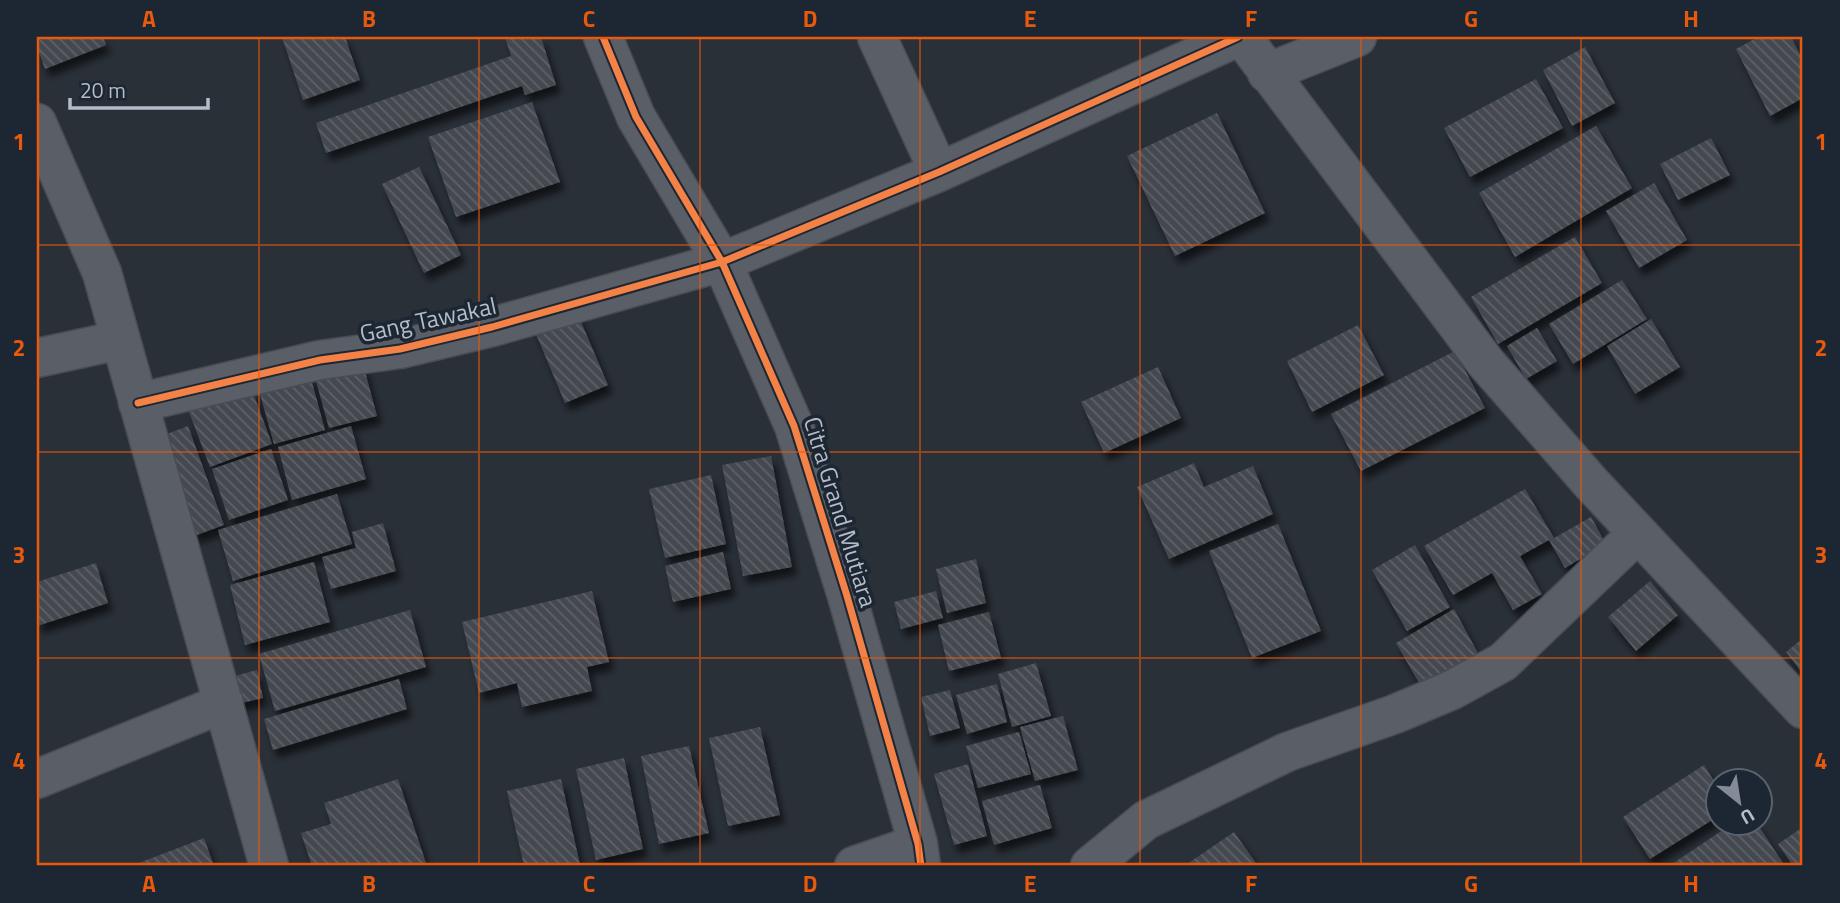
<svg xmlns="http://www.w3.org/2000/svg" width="1840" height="903" font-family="'Titillium Web',sans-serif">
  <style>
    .building { fill: url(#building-back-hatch); filter: url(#shadow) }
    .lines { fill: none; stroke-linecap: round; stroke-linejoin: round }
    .street-casing { stroke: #484c53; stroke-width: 41 }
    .street { stroke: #5a5e66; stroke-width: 38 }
    .cycleway-casing { stroke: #1d2633; stroke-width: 11 }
    .cycleway { stroke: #f48246; stroke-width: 7 }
    .grid { fill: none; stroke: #e8590c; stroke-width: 2; stroke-opacity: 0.55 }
    .labels { text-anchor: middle; stroke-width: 7; stroke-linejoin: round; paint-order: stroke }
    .street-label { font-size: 24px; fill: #b4bcc9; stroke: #1d2633 }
    .neatline { fill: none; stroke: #e8590c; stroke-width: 2.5 }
    .grid-label { font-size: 23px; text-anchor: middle; font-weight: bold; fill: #e8590c }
  </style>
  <defs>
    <pattern id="building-back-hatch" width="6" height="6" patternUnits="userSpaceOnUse" patternTransform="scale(1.75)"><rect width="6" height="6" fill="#444950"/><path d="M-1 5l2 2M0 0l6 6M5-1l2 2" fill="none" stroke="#5d6168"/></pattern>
    <filter id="shadow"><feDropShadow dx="4.5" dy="8" stdDeviation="3.5" flood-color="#0009"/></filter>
  </defs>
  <rect width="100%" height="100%" fill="#2a3038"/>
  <path class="building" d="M37,37H103L106,45L45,69L37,47Z
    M282,37H345L360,80L303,100Z
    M505,37H541L556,85L525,95L522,86L326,153L316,123L511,56Z
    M1758,37H1791L1803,60V98L1770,116L1736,49Z
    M1585,47L1615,103L1572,126L1543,70Z
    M1536,79L1563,128L1470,177L1444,128Z
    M532,102L560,182L456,217L428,137Z
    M1217,113L1265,213L1175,256L1127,156Z
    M1596,126L1632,188L1515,257L1479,193Z
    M1711,138L1730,175L1678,200L1660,164Z
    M419,167L461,255L424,273L382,184Z
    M1654,183L1687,240L1639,268L1606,211Z
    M1575,237L1602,283L1498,344L1471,297Z
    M1622,280L1647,319L1573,364L1549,324Z
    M576,310L608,385L565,403L533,327Z
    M1651,319L1680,367L1635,394L1607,346Z
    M1358,325L1384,375L1312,412L1287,361Z
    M1537,328L1557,361L1526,379L1507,346Z
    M1455,351L1485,408L1361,471L1331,414Z
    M363,364L377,416L329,428L315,377Z
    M1158,367L1181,418L1104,453L1081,402Z
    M310,375L325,430L274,444L259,390Z
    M252,390L272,444L210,467L189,412Z
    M188,426L224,525L194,536L159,437Z
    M351,426L366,479L292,500L278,447Z
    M271,449L288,500L229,520L212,469Z
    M771,456L792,567L743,576L722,465Z
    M1194,463L1204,487L1253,466L1273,514L1169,559L1137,487Z
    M711,475L726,544L665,558L649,489Z
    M1525,489L1554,538L1591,517L1606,544L1565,568L1549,540L1520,556L1542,594L1513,610L1492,573L1453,595L1424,546Z
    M337,494L352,544L233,581L218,530Z
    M383,523L396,571L331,589L322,557L356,548L352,532Z
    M1278,524L1321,631L1252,658L1209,551Z
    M1415,545L1450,607L1407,631L1372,570Z
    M723,552L731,589L673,602L665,566Z
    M976,559L986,603L947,613L936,569Z
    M314,562L330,622L245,645L230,585Z
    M96,563L108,603L37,626V582Z
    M1650,581L1678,615L1636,651L1608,617Z
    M592,591L609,662L587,667L592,691L522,707L517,683L479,693L462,622Z
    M936,591L943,618L901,629L894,602Z
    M1454,609L1479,655L1422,688L1396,643Z
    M410,610L426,667L275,711L259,654Z
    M989,612L1001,658L949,671L938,625Z
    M1803,638V674L1786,652Z
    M1036,663L1051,716L1012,727L998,674Z
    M257,670L263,698L237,704L231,677Z
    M399,679L407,709L273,750L264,719Z
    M997,684L1007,722L967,734L956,695Z
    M950,690L960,728L930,736L921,697Z
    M1063,716L1078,770L1035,781L1020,727Z
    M760,727L780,815L728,826L709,738Z
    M1019,732L1031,774L978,788L966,746Z
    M689,746L709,833L659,844L641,756Z
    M624,758L643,849L596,860L576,769Z
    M968,764L987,836L954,845L934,774Z
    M1704,765L1717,786V817L1650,859L1623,817Z
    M398,779L427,866H312L301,833L331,824L324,803Z
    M561,779L580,865L524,866L507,791Z
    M1040,785L1052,828L994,845L982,801Z
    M1735,822H1756L1785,866H1669Z
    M1803,827V866H1793L1778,844Z
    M1234,832L1258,866H1184Z
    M204,838L214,866H131Z"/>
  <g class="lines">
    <g class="street-casing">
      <path id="street" d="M603,37L636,117L722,262L794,426L847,596L918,844L921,866
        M877,37L939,172
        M1242,37L1486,363L1591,483L1803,709
        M1267,73L1357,37
        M37,123L102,273L269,866
        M37,358L120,340
        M138,403L320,360L400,349L492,327L722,262L939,172L1238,37
        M37,779L224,703
        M854,866L918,844
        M1090,866L1146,820L1287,752L1395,714L1452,690L1503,662L1638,533"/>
    </g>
    <use href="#street" class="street"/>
    <g class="cycleway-casing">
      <path id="cycleway" d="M603,37L636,117L722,262L794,426L847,596L918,844L921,866
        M138,403L320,360L400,349L492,327L722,262L939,172L1238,37"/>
    </g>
    <use href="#cycleway" class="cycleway"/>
  </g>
  <path class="grid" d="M259,37V866M479,37V866M700,37V866M920,37V866M1140,37V866M1361,37V866M1581,37V866M37,245H1803M37,452H1803M37,658H1803"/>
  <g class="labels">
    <g class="street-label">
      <text transform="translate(428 320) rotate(-12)" y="8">Gang Tawakal</text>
      <text transform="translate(840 512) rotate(73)" y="8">Citra Grand Mutiara</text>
    </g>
  </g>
  <rect width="1840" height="903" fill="none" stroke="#1d2633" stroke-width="77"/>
  <g transform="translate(1739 802) rotate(150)"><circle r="33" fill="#1d2633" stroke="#59626f" stroke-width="2"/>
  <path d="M0-5L12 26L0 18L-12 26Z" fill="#848b96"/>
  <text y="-10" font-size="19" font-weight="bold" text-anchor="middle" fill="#b4bcc9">U</text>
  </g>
  <path d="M70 98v10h138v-10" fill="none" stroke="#b4bcc9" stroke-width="3.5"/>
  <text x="80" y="98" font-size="21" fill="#b4bcc9" stroke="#1d2633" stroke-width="5" paint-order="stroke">20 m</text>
  <rect x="38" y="38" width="1763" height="826" class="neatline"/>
  <g class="grid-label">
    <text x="149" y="27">A</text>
    <text x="369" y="27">B</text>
    <text x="589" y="27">C</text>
    <text x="810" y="27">D</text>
    <text x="1030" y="27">E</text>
    <text x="1251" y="27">F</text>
    <text x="1471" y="27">G</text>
    <text x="1691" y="27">H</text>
    <text x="19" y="150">1</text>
    <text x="1821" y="150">1</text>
    <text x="19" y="356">2</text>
    <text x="1821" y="356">2</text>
    <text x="19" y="563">3</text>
    <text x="1821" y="563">3</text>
    <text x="19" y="769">4</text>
    <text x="1821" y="769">4</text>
    <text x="149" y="892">A</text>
    <text x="369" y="892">B</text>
    <text x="589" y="892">C</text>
    <text x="810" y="892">D</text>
    <text x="1030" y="892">E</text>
    <text x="1251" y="892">F</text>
    <text x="1471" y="892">G</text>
    <text x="1691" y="892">H</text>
  </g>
</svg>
